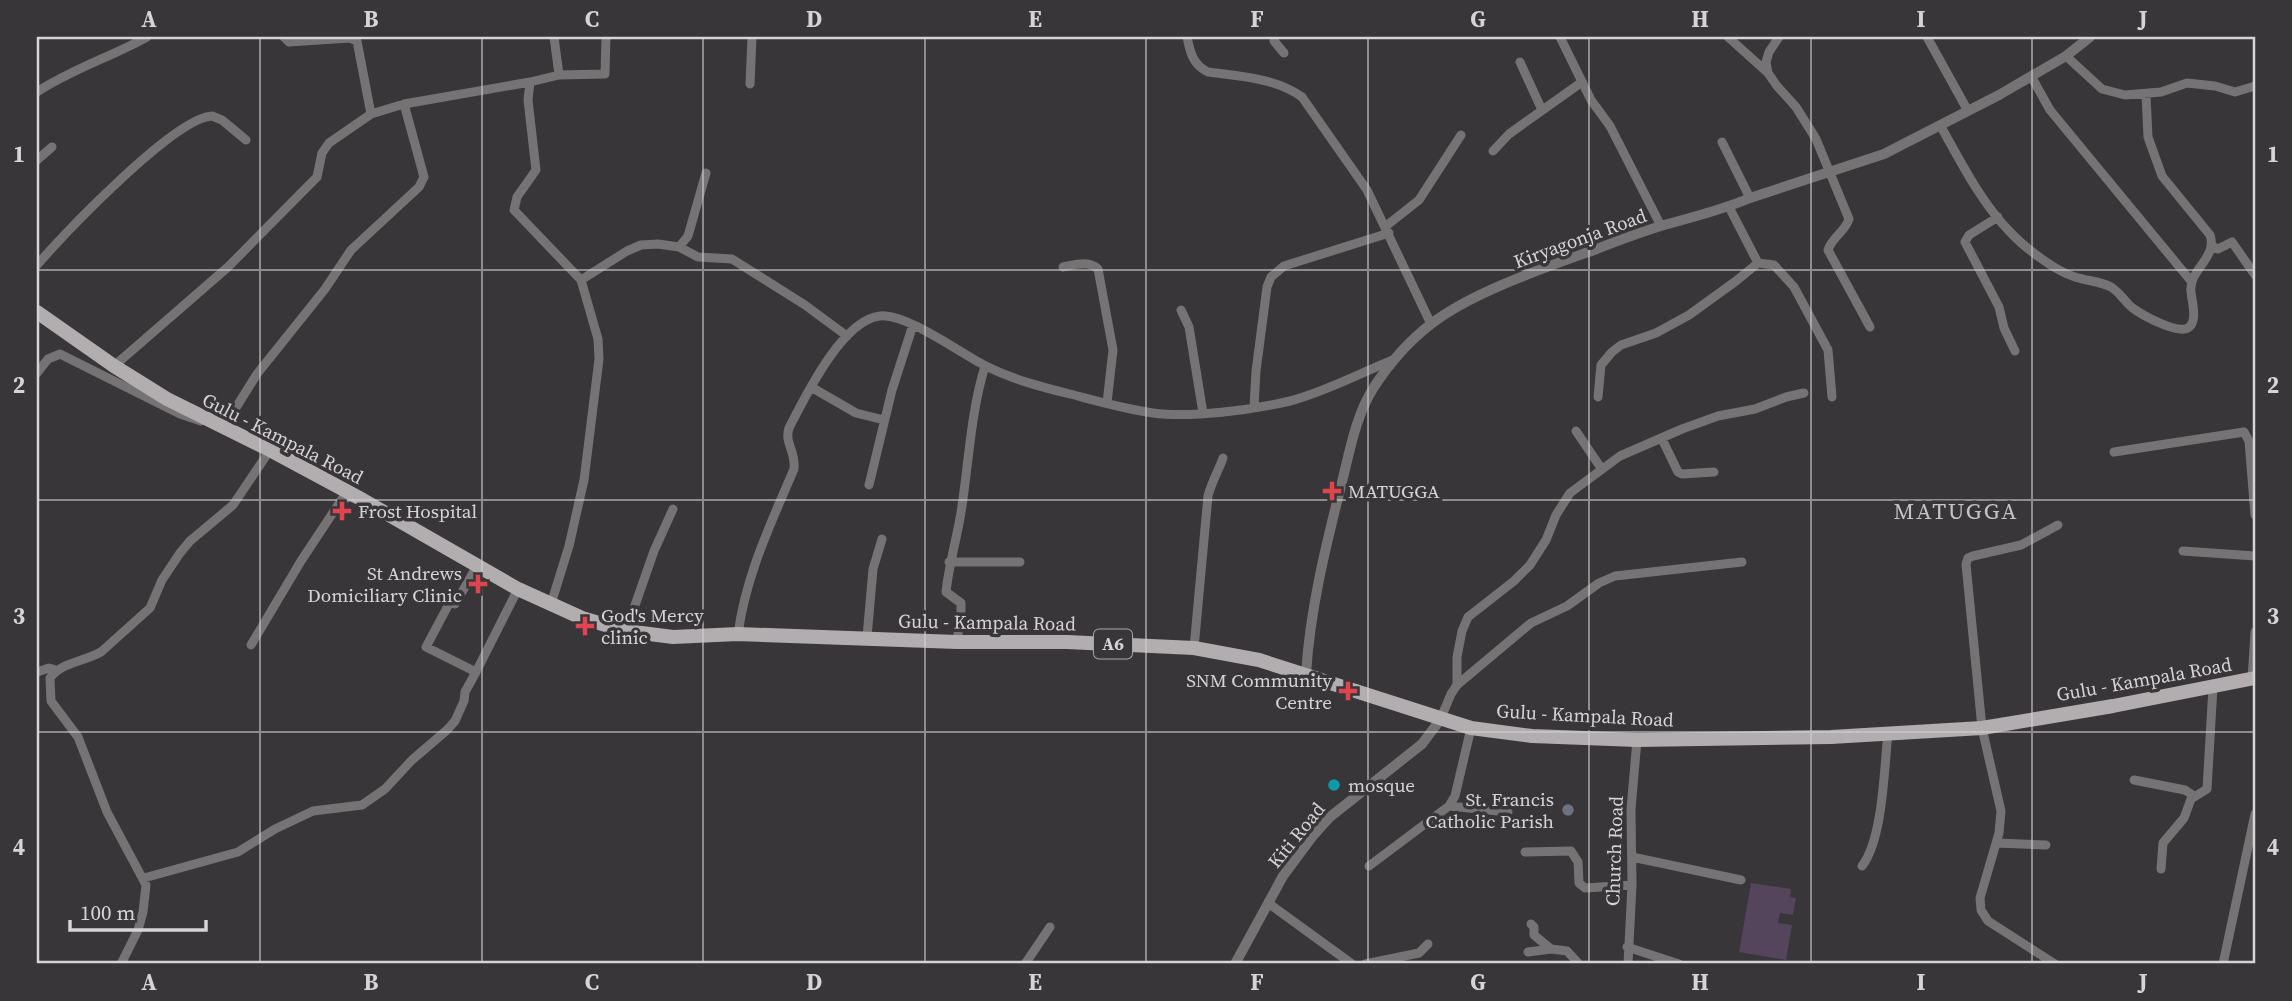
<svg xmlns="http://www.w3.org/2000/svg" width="2292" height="1001" font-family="'Source Serif 4',serif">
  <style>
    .green { fill: #54445c }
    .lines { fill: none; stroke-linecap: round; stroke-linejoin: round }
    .minor { stroke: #757374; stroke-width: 9 }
    .tertiary { stroke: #757374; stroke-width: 10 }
    .primary { stroke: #b2aeaf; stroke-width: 14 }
    .grid { fill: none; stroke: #d5d4d6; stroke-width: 2; stroke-opacity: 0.55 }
    .health-dot { fill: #e0444e; stroke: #383639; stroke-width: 2.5 }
    .culture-dot { fill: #0f9aa8; stroke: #383639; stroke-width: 2.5 }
    .worship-dot { fill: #6b7280; stroke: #383639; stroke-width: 2.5 }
    .labels { text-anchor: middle; stroke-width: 7; stroke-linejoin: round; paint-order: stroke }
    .shield { fill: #383639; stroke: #a6a5a7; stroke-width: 2 }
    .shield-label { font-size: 18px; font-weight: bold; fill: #d5d4d6 }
    .street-label { font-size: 19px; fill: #d5d4d6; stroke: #383639 }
    .poi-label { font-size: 19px; fill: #d5d4d6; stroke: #383639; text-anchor: start }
    .quarter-label { font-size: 23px; letter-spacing: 2px; fill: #c6c3c7; stroke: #383639 }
    .neatline { fill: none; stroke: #d5d4d6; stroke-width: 2.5 }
    .grid-label { font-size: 23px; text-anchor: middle; font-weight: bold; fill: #d5d4d6 }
  </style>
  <rect width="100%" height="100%" fill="#383639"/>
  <path class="green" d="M1751,883L1791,889L1790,897L1796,898L1793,915L1780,913L1778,923L1792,925L1786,960L1739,952Z"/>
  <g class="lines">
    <path class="minor" d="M284,37L289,42L350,38L357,41L371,114
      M554,37L559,75L605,74L606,37
      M1187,37C1190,52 1193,65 1208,72C1239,76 1276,78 1302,97L1367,190L1431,324
      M1275,37L1274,41L1284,53
      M1560,37L1591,100L1610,126L1661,226
      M1728,37L1768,73
      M1779,37L1769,52L1766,62L1768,73L1777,86L1796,107L1816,139L1849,219C1845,232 1832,237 1828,250L1870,327
      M1927,37L1968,111
      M2066,56L2102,89L2125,95L2161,92L2187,83L2215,86L2235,92L2255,86
      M1520,62L1542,110
      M2031,76L2050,110L2191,281
      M750,84L752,37
      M37,92C72,69 111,57 147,37
      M404,104L530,82
      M1940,125C1961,162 1980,201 2010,232C2024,247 2055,271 2075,277C2087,281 2100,281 2111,287C2121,293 2125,303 2134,309C2144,316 2177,334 2188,328C2198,322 2192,302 2191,292C2188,270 2218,258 2210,235L2162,176L2148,137L2146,95
      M1722,142L1750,198
      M1493,151L1509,134L1582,82
      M37,160L52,147
      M1998,217L1969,235L1965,242L1999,307L2004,328L2015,351
      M1386,226L1419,200L1461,135
      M2212,246L2218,249L2232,242L2255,275
      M679,247L688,236L706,173
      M1758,263L1774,265L1794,287L1828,350L1832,397
      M37,265C65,233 174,118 212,116L222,120L246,140
      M1063,267C1074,265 1089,260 1098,269L1113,350L1107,403
      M581,280L627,251L641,245L658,244L679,247L698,257L732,259L805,305L847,336
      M1181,310L1189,327L1203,413
      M114,366L228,267L317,177L322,153L329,143L371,114L404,104L424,177L419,187L351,250L325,289L257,374L224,427
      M37,373L48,359L60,354L180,414L201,421
      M811,387L856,413L884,420
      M1598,397L1601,365L1612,352L1621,345L1656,333L1689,315L1736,281L1758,263L1729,207
      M1254,407L1256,371L1267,287L1271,277L1284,266L1389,233
      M1576,431L1601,468
      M1662,439L1678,472L1682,474L1714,472
      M2114,452L2244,432L2249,441L2255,515
      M869,485L892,390L913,325
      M2183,551L2255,556
      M949,562H1020
      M551,604L569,546L584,480L599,359L598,339L581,280L514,210L517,197L536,170L528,100L530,82L559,75
      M626,631L654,551L673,509
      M738,634C746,575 771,523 794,469C796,451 784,443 789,428C805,397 842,320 880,316C906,313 960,353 984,365C1011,379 1041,387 1070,394C1097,401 1125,409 1153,413C1191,418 1252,410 1290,401C1325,392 1360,373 1393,360
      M867,637L873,569L882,539
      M957,642L961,611V603L946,592C949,563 958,535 962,506C969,459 971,412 985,366
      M251,645L301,561L342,499L355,496
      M1194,648L1208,496C1212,481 1218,472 1223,458
      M37,672L49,668L56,670
      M476,672L518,589
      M2252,679L2255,632
      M1457,685V657L1462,631L1468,617L1514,581L1530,565L1546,540L1556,515L1570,493L1620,456L1682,429L1718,416L1755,409L1786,397L1804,393
      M1440,720L1451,694L1457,685L1531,623L1567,606L1599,583L1615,576L1742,562
      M2134,780L2185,790L2194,796
      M1449,806L1508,812
      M1996,843L2046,845
      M1525,852L1571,851L1578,862L1579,883L1585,888L1632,885
      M1632,857L1741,880
      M1369,866L1449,806L1455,796L1471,728
      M1862,866C1883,839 1884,769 1888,733
      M2161,869L2163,843L2184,818L2191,799L2207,789L2213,687
      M144,878L238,852L275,829L313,811L362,805L385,789L412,760L447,730L455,721L464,701L465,692L476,672L426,647L450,602L455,604L477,566
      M1268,903L1352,964
      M1531,924L1534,927V935L1551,949L1567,951L1579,964
      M1627,947L1679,964
      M1528,952L1551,949
      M121,964L138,930L143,912L146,885L107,812L78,737L51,701L50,678C62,662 83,662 101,652L150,608L162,580L180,553L190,541L233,505L270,450
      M1025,964L1050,927
      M1365,964L1419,953L1428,944
      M1628,964L1632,885L1631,809L1637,740
      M2055,964L1988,921L1981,910L1980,898L1999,833L2001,811L1982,728L1966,564L1968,558L1973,556L2021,545L2058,525
      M2223,964L2255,814"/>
    <path class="tertiary" d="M1306,674C1310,609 1326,545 1342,482C1350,450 1356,415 1374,387C1389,364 1409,341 1431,324C1472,292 1544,268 1594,250C1617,241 1641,232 1664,225C1693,217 1722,210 1750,198L1884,154L1999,95L2066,56L2090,37
      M1235,964L1283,876L1312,837L1330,817L1422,744L1440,720"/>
    <path class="primary" d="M37,312L114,366L167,399L270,450L363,500L518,589L582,618L626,631L673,637L738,634L957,642H1067L1194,648L1259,660L1471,728L1532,736L1637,740L1831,737L1982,728L2113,706L2255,678"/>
  </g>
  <path class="grid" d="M260,37V964M482,37V964M703,37V964M925,37V964M1146,37V964M1368,37V964M1589,37V964M1811,37V964M2032,37V964M37,270H2255M37,500H2255M37,732H2255"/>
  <g class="health-dot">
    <path d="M1328.5 480.5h7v7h7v7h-7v7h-7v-7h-7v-7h7z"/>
    <path d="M338.5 500.5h7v7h7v7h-7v7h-7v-7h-7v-7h7z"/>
    <path d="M474.5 573.5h7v7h7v7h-7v7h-7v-7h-7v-7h7z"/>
    <path d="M581.5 615.5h7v7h7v7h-7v7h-7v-7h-7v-7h7z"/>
    <path d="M1344.5 680.5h7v7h7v7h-7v7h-7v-7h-7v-7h7z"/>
  </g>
  <circle class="culture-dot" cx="1334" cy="785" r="7"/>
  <circle class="worship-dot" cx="1568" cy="810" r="7"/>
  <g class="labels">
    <rect class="shield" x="1094" y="629.5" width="38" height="29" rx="5"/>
    <g class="shield-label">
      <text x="1113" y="650">A6</text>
    </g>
    <g class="street-label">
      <text transform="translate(1580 238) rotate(-20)" y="7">Kiryagonja Road</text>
      <text transform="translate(283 438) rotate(27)" y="7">Gulu - Kampala Road</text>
      <text transform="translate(987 622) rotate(1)" y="7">Gulu - Kampala Road</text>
      <text transform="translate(2144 679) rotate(-10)" y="7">Gulu - Kampala Road</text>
      <text transform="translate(1585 715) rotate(3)" y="7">Gulu - Kampala Road</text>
      <text transform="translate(1296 835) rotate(-51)" y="7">Kiti Road</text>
      <text transform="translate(1614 851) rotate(-88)" y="7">Church Road</text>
    </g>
    <g class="poi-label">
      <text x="1348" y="498">MATUGGA</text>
      <text x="358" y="518">Frost Hospital</text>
      <text x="462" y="580" text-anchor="end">St Andrews<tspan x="462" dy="22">Domiciliary Clinic</tspan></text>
      <text x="601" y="622">God's Mercy<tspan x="601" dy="22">clinic</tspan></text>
      <text x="1332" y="687" text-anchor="end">SNM Community<tspan x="1332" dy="22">Centre</tspan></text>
      <text x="1348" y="792">mosque</text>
      <text x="1554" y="806" text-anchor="end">St. Francis<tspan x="1554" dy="22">Catholic Parish</tspan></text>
    </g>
    <g class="quarter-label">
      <text x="1956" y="519">MATUGGA</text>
    </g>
  </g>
  <rect width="2292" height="1001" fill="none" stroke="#383639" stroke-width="77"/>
  <path d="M70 920v10h136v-10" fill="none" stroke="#d5d4d6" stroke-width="3.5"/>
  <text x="80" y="920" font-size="21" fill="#d5d4d6" stroke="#383639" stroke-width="5" paint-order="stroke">100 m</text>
  <rect x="38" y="38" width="2216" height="924" class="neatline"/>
  <g class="grid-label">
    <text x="149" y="27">A</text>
    <text x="371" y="27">B</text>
    <text x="592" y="27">C</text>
    <text x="814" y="27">D</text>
    <text x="1035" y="27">E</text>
    <text x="1257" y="27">F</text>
    <text x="1478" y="27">G</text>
    <text x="1700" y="27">H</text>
    <text x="1921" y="27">I</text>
    <text x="2143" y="27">J</text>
    <text x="19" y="162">1</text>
    <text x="2273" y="162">1</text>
    <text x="19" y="393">2</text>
    <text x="2273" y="393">2</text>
    <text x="19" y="624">3</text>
    <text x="2273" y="624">3</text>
    <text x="19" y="855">4</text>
    <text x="2273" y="855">4</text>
    <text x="149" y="990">A</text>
    <text x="371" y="990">B</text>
    <text x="592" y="990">C</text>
    <text x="814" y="990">D</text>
    <text x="1035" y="990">E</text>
    <text x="1257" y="990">F</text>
    <text x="1478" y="990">G</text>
    <text x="1700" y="990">H</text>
    <text x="1921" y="990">I</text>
    <text x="2143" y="990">J</text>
  </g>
</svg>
